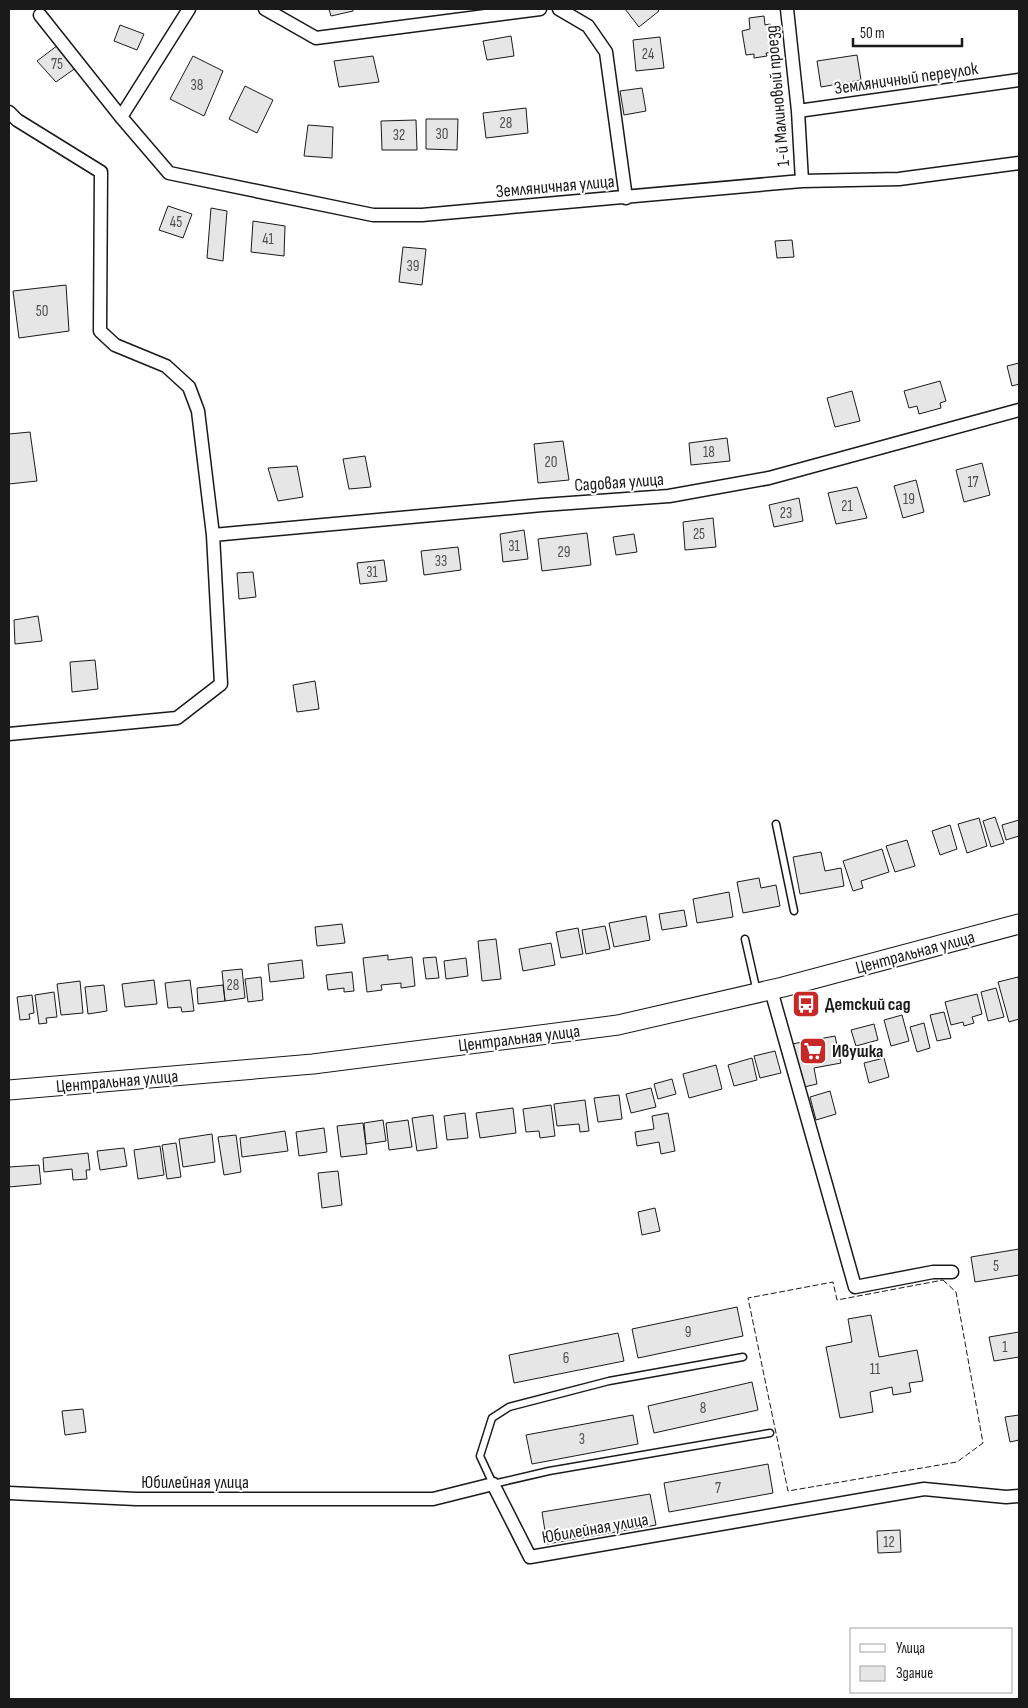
<svg xmlns="http://www.w3.org/2000/svg" width="1028" height="1708" font-family="'Sofia Sans Condensed',sans-serif">
  <style>
    .building { fill: #e6e6e6; stroke: #1a1a1a }
    .lines { fill: none; stroke-linecap: round; stroke-linejoin: round }
    .lane-casing { stroke: #1a1a1a; stroke-width: 9 }
    .street-casing { stroke: #1a1a1a; stroke-width: 15 }
    .secondary-casing { stroke: #1a1a1a; stroke-width: 21 }
    .lane { stroke: #fff; stroke-width: 6 }
    .street { stroke: #fff; stroke-width: 12 }
    .secondary { stroke: #fff; stroke-width: 19 }
    .fence { stroke: #1a1a1a; stroke-width: 1; stroke-dasharray: 6 2.5; stroke-linecap: butt }
    .labels { text-anchor: middle; stroke-width: 4; stroke-linejoin: round; paint-order: stroke }
    .number-label { font-size: 15px; fill: #4d4d4d }
    .street-label { font-size: 18px; fill: #1a1a1a; stroke: #fff }
    .poi-label { font-size: 18px; font-weight: bold; fill: #1a1a1a; stroke: #fff; text-anchor: start }
  </style>
  <rect width="100%" height="100%" fill="#fff"/>
  <path class="building" d="M329,9H353V11L331,16Z
    M625,9H657L659,11L639,27Z
    M764,16L765,25L770,24L774,52L766,53L767,56L754,58V54L746,55L742,31L750,29L749,18Z
    M120,25L144,34L137,50L114,41Z
    M511,36L514,56L487,60L483,41Z
    M660,37L664,68L636,71L633,40Z
    M58,45L77,67L56,82L37,61Z
    M857,55L861,80L821,87L817,61Z
    M193,56L223,71L204,116L170,99Z
    M373,56L379,82L339,87L334,61Z
    M245,86L273,100L257,133L229,119Z
    M642,88L646,111L624,115L620,91Z
    M526,108L528,133L486,138L483,113Z
    M426,119H458L457,150L426,149Z
    M416,120L417,150H382L381,121Z
    M308,125L333,127L332,158L304,156Z
    M168,206L192,214L183,238L159,230Z
    M211,208L227,211L223,261L207,258Z
    M253,221L285,226L284,256L251,252Z
    M792,240L794,257L777,258L775,241Z
    M403,247L426,249L422,285L399,282Z
    M66,285L69,331L19,338L13,291Z
    M1019,363V384L1012,386L1007,366Z
    M940,381L946,401L940,403L941,408L919,414L917,406L909,408L904,391Z
    M852,391L860,421L835,427L827,398Z
    M30,432L37,481L9,484V434Z
    M727,438L730,461L691,465L689,443Z
    M563,441L569,480L538,483L534,444Z
    M365,456L371,487L349,489L343,459Z
    M982,463L990,495L964,502L956,470Z
    M297,466L303,497L278,501L268,468Z
    M916,480L924,512L903,518L894,486Z
    M857,487L867,518L836,524L828,493Z
    M799,498L803,521L774,527L769,505Z
    M713,518L716,547L685,550L683,522Z
    M524,530L528,559L503,562L500,534Z
    M587,533L591,565L542,571L538,539Z
    M634,534L637,552L616,555L613,537Z
    M458,547L461,570L424,575L421,551Z
    M384,560L387,581L360,584L357,563Z
    M253,572L256,597L239,599L237,573Z
    M38,616L42,641L15,644L14,620Z
    M95,660L98,689L72,692L70,662Z
    M315,681L319,709L297,712L293,685Z
    M995,817L1004,843L991,847L983,821Z
    M979,818L987,846L967,853L958,824Z
    M1019,820V836L1006,840L1002,825Z
    M950,825L957,849L940,855L932,831Z
    M907,840L915,866L895,872L886,846Z
    M882,849L889,872L861,881L863,888L853,891L843,861Z
    M821,852L825,871L841,868L844,886L800,894L793,857Z
    M759,878L761,888L776,885L780,906L743,913L737,882Z
    M729,892L733,917L697,923L693,899Z
    M684,910L687,926L662,930L659,914Z
    M646,916L650,940L614,947L609,923Z
    M342,924L345,943L317,946L315,927Z
    M605,926L610,949L586,954L582,930Z
    M578,928L583,954L561,958L556,932Z
    M496,939L501,979L482,981L478,941Z
    M551,943L555,965L523,971L519,949Z
    M388,955V960L412,957L415,986L401,988V983L381,985L382,990L367,992L363,958Z
    M436,957L439,978L426,979L423,958Z
    M466,958L468,976L446,979L444,961Z
    M302,960L304,978L270,982L268,964Z
    M242,969L245,998L225,1001L222,971Z
    M352,972L354,991L344,992V988L328,990L326,975Z
    M261,977L263,1000L248,1002L245,979Z
    M1018,977L1019,983V1019L1009,1022L998,982Z
    M154,980L157,1004L125,1007L122,984Z
    M190,980L194,1011L182,1012L181,1007L168,1008L165,983Z
    M80,981L83,1013L61,1015L57,984Z
    M104,985L107,1011L88,1014L85,987Z
    M223,985L225,1001L198,1004L197,988Z
    M996,988L1004,1017L988,1021L981,992Z
    M54,992L57,1017L46,1018L47,1023L39,1024L35,995Z
    M977,994L982,1014L972,1017L974,1023L964,1026L963,1022L951,1025L945,1002Z
    M32,995L34,1013L29,1014L30,1019L20,1020L17,997Z
    M944,1012L951,1038L937,1041L930,1015Z
    M902,1015L909,1041L891,1046L884,1020Z
    M924,1023L930,1048L917,1052L910,1027Z
    M874,1024L878,1040L856,1046L851,1030Z
    M835,1036L841,1063L814,1068L817,1084L804,1087L801,1071L798,1072L792,1044Z
    M775,1051L781,1073L760,1078L754,1056Z
    M752,1058L757,1080L734,1086L728,1065Z
    M884,1058L889,1077L869,1083L864,1063Z
    M716,1065L722,1089L689,1098L683,1074Z
    M672,1079L676,1094L658,1099L654,1084Z
    M651,1088L656,1107L631,1113L626,1094Z
    M830,1091L836,1114L816,1120L810,1097Z
    M619,1095L622,1119L598,1122L594,1098Z
    M585,1100L589,1131L580,1132L579,1124L557,1126L554,1104Z
    M551,1105L555,1136L540,1138L539,1131L526,1132L523,1109Z
    M513,1108L516,1133L480,1138L476,1113Z
    M465,1113L468,1138L447,1140L444,1116Z
    M668,1113L675,1151L661,1154L659,1142L637,1146L635,1132L654,1129L652,1116Z
    M433,1115L437,1148L417,1151L412,1118Z
    M383,1120L386,1141L366,1144L364,1123Z
    M408,1120L412,1147L389,1150L386,1123Z
    M363,1123L367,1154L341,1157L337,1126Z
    M324,1128L327,1152L299,1156L296,1132Z
    M285,1131L288,1151L242,1157L240,1138Z
    M212,1134L215,1162L183,1167L179,1139Z
    M236,1135L241,1172L224,1175L218,1137Z
    M176,1143L181,1177L167,1179L162,1145Z
    M160,1146L164,1175L138,1179L134,1150Z
    M124,1148L127,1166L100,1170L97,1151Z
    M88,1153L90,1170H86L87,1179L73,1180L72,1169L44,1172L43,1158Z
    M39,1165L41,1184L9,1187V1167Z
    M338,1171L342,1205L322,1208L318,1173Z
    M655,1208L660,1231L642,1235L638,1212Z
    M1019,1249V1275L975,1282L971,1257Z
    M737,1307L743,1336L638,1358L632,1329Z
    M871,1315L879,1357L917,1350L923,1381L909,1383L911,1392L893,1395L892,1387L870,1392L873,1412L840,1418L826,1347L852,1342L848,1319Z
    M1019,1332V1357L994,1361L989,1337Z
    M618,1333L624,1361L514,1383L509,1355Z
    M752,1382L758,1410L654,1433L648,1406Z
    M83,1409L86,1432L65,1435L62,1411Z
    M633,1415L638,1444L532,1464L526,1435Z
    M1019,1415V1440L1010,1442L1005,1417Z
    M768,1464L773,1493L669,1512L664,1483Z
    M650,1494L656,1525L547,1544L542,1512Z
    M900,1530L901,1552L878,1553L877,1531Z"/>
  <g class="lines">
    <g class="lane-casing">
      <path id="lane" d="M776,824L794,911
        M745,939L757,992
        M743,1357L609,1381L509,1407L492,1418L480,1456L493,1484L549,1471L770,1433"/>
    </g>
    <g class="street-casing">
      <path id="street" d="M265,9L316,38L540,9
        M559,9L588,26L606,52L626,198
        M787,9L798,111L802,181
        M40,15L121,117L169,173L373,215H422L802,181L899,179L1019,163
        M798,111L1019,80
        M9,112L17,120L101,172L100,331L115,345L166,366L189,387L198,411L213,535L221,684L177,718L9,734
        M121,117L189,9
        M213,535L542,505L669,496L769,478L1019,410
        M771,990L855,1287L933,1272H952
        M9,1493L136,1499H433L493,1484L530,1557L924,1489L1006,1497L1019,1496"/>
    </g>
    <g class="secondary-casing">
      <path id="secondary" d="M9,1090L313,1064L618,1025L783,987L1019,924"/>
    </g>
    <use href="#lane" class="lane"/>
    <use href="#street" class="street"/>
    <use href="#secondary" class="secondary"/>
    <path class="fence" d="M943,1280L956,1292L983,1443L957,1462L788,1491L748,1298L833,1282L837,1300Z"/>
  </g>
  <defs>
    <g id="bus-square" transform="scale(1.4375)"><rect x="-9" y="-9" width="18" height="18" rx="4" fill="#c62828" stroke="#fff"/><path d="M-5-6H5V4H4V6H2V4H-2V6H-4V4H-5ZM-3.5-4V0h7V-4ZM-3.5 1.2v1.5H-2V1.2ZM2 1.2v1.5H3.5V1.2Z" fill="#fff"/></g>
    <g id="supermarket-square" transform="scale(1.4375)"><rect x="-9" y="-9" width="18" height="18" rx="4" fill="#c62828" stroke="#fff"/><path d="M-6-5.5h2.5l.6 2H6L4.5 2H-2.5L-4.4-4H-6ZM-1.5 3.2a1.3 1.3 0 1 0 .1 0ZM3 3.2a1.3 1.3 0 1 0 .1 0Z" fill="#fff"/></g>
  </defs>
  <g fill-rule="evenodd">
    <use href="#bus-square" x="806" y="1004"/>
    <use href="#supermarket-square" x="813" y="1051"/>
  </g>
  <g class="labels">
    <g class="number-label">
      <text x="648" y="59">24</text>
      <text x="57" y="69">75</text>
      <text x="197" y="90">38</text>
      <text x="506" y="128">28</text>
      <text x="442" y="139">30</text>
      <text x="399" y="140">32</text>
      <text x="176" y="227">45</text>
      <text x="268" y="244">41</text>
      <text x="413" y="271">39</text>
      <text x="42" y="316">50</text>
      <text x="709" y="457">18</text>
      <text x="551" y="467">20</text>
      <text x="973" y="487">17</text>
      <text x="909" y="504">19</text>
      <text x="847" y="511">21</text>
      <text x="786" y="518">23</text>
      <text x="699" y="539">25</text>
      <text x="514" y="551">31</text>
      <text x="564" y="557">29</text>
      <text x="441" y="566">33</text>
      <text x="372" y="577">31</text>
      <text x="233" y="990">28</text>
      <text x="996" y="1271">5</text>
      <text x="688" y="1337">9</text>
      <text x="1005" y="1352">1</text>
      <text x="566" y="1363">6</text>
      <text x="875" y="1374">11</text>
      <text x="703" y="1413">8</text>
      <text x="582" y="1444">3</text>
      <text x="718" y="1493">7</text>
      <text x="889" y="1547">12</text>
    </g>
    <g class="street-label">
      <text transform="translate(906 78) rotate(-8)" y="6">Земляничный переулок</text>
      <text transform="translate(777 96) rotate(-95)" y="6">1-й Малиновый проезд</text>
      <text transform="translate(555 186) rotate(-5)" y="6">Земляничная улица</text>
      <text transform="translate(619 482) rotate(-4)" y="6">Садовая улица</text>
      <text transform="translate(915 952) rotate(-15)" y="6">Центральная улица</text>
      <text transform="translate(519 1038) rotate(-7)" y="6">Центральная улица</text>
      <text transform="translate(117 1081) rotate(-5)" y="6">Центральная улица</text>
      <text x="195" y="1488">Юбилейная улица</text>
      <text transform="translate(595 1528) rotate(-10)" y="6">Юбилейная улица</text>
    </g>
    <g class="poi-label">
      <text x="825" y="1010">Детский сад</text>
      <text x="832" y="1057">Ивушка</text>
    </g>
  </g>
  <rect width="1028" height="1708" fill="none" stroke="#1a1a1a" stroke-width="20"/>
  <rect x="850" y="1628" width="162" height="65" fill="#ffffff" stroke="#a3a3a3"/>
  <rect x="860" y="1644" width="25" height="8" fill="#ffffff" stroke="#a3a3a3"/>
  <text x="896" y="1653" font-size="15" fill="#1a1a1a">Улица</text>
  <rect x="860" y="1666" width="25" height="15" fill="#e6e6e6" stroke="#a3a3a3"/>
  <text x="896" y="1678" font-size="15" fill="#1a1a1a">Здание</text>
  <path d="M853 38v8h109v-8" fill="none" stroke="#1a1a1a" stroke-width="2.5"/>
  <text x="860" y="38" font-size="15" fill="#1a1a1a" stroke="#ffffff" stroke-width="4" paint-order="stroke">50 m</text>
</svg>
